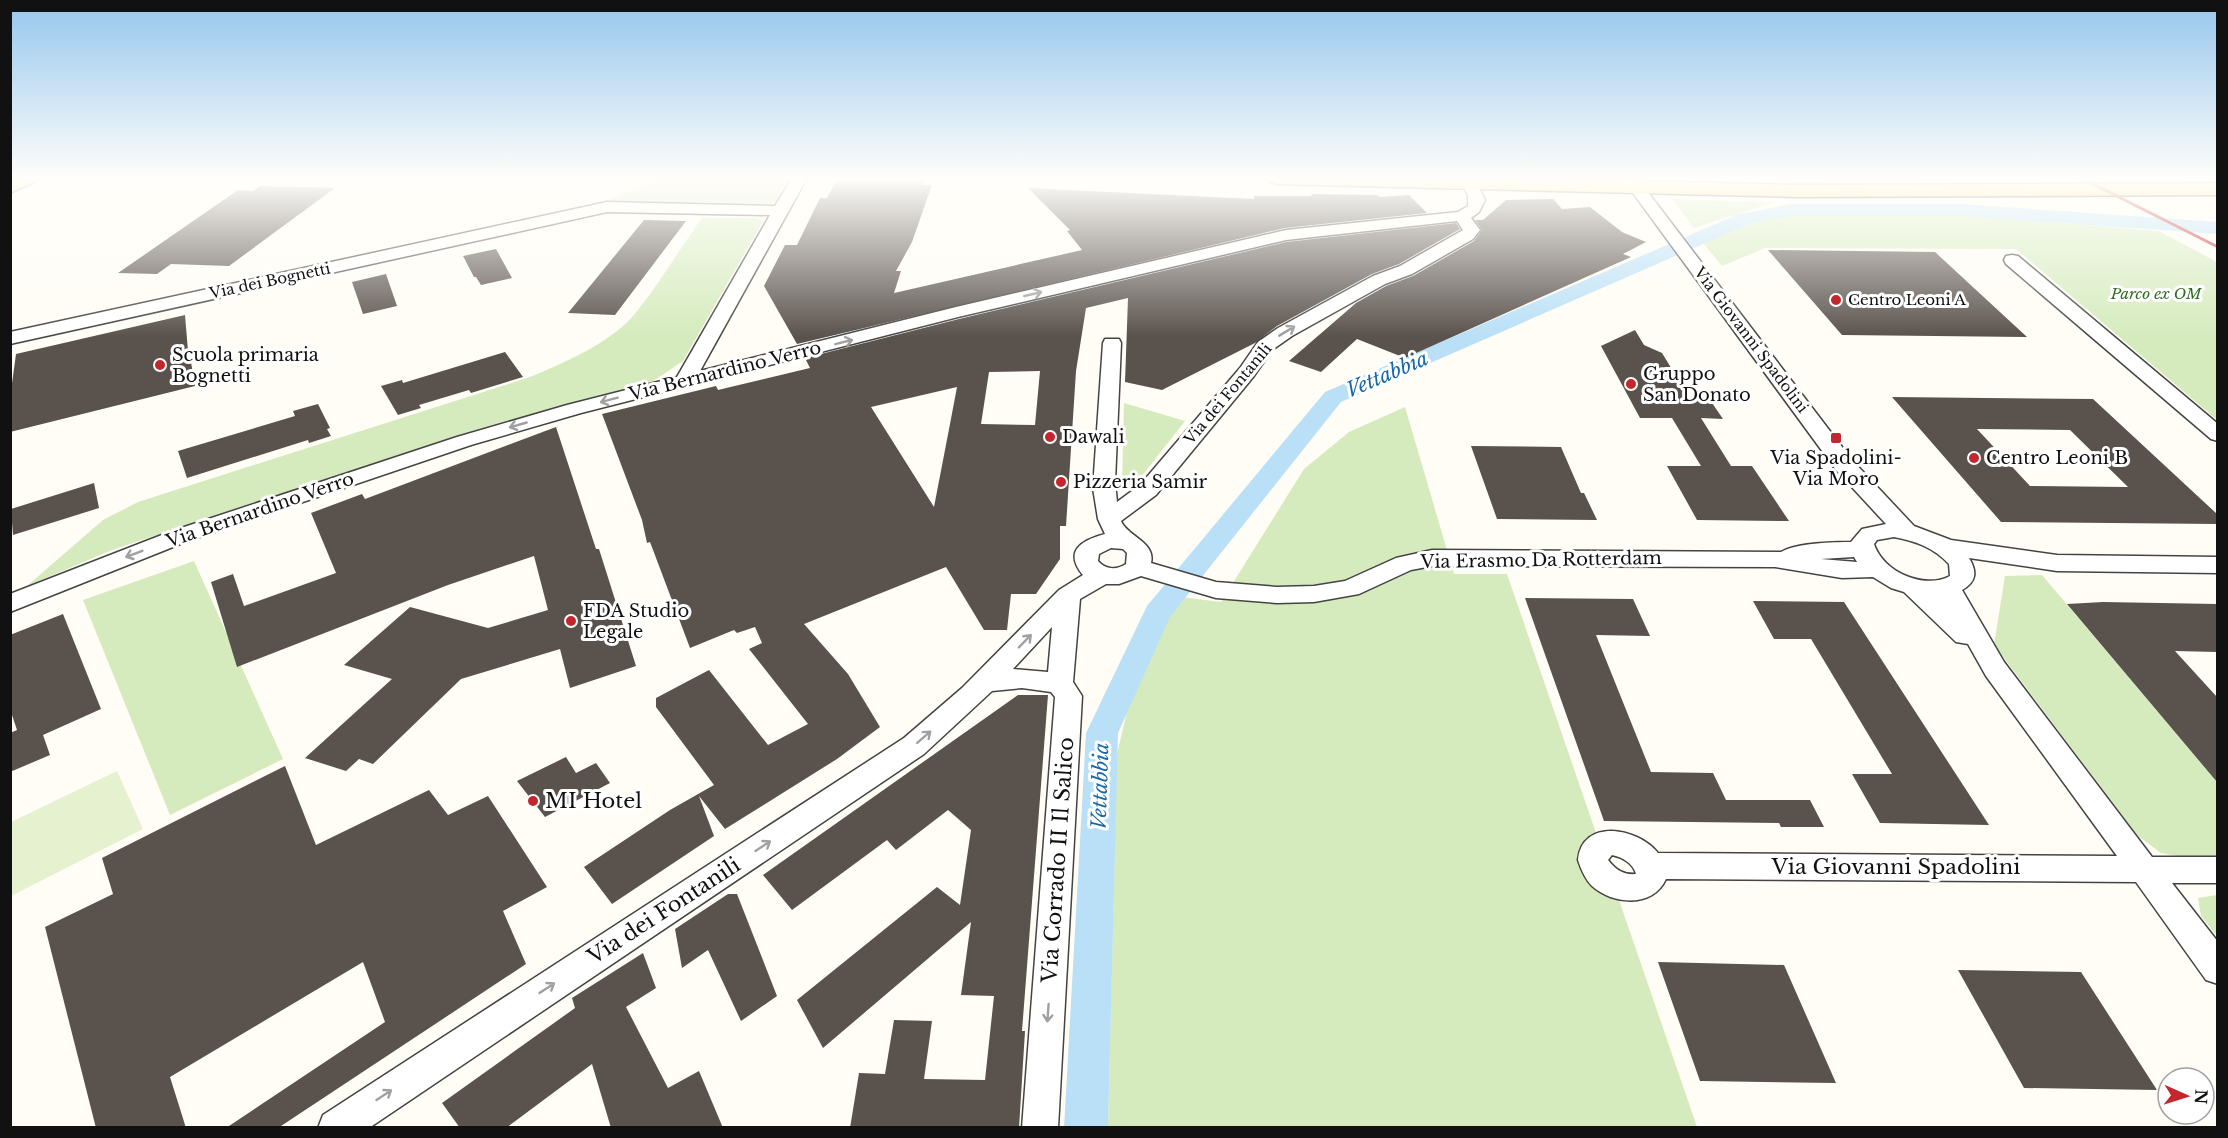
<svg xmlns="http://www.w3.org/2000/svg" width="2228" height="1138" font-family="'Libre Baskerville',serif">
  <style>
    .green { fill: #d5ebbd }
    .pitch { fill: #e6f2cf }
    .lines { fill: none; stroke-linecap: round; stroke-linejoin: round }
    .canal { fill: #b9e0f7; fill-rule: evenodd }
    .building { fill: #5a524d; fill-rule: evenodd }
    .minor-casing { stroke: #444; stroke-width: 3 }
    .primary-casing { stroke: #222; stroke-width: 3 }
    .minor { fill: #fff; fill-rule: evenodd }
    .primary { fill: #f9d66b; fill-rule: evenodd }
    .rail { stroke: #c4262e; stroke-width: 3 }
    .oneway { stroke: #a0a0a0 }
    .poi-dot { fill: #c4262e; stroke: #fff; stroke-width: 2 }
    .labels { text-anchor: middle; stroke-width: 6; stroke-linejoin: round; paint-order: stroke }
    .far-street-label { font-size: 15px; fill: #111; stroke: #fff }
    .far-park-label { font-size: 15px; font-style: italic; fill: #2f6b1f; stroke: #fff }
    .far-poi-label { font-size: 15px; fill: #111; stroke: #fff; text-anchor: start }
    .poi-label { font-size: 18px; fill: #111; stroke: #fff; text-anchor: start }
    .street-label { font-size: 18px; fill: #111; stroke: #fff }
    .water-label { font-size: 20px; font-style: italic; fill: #1768a6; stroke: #fff }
    .near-poi-label { font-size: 21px; fill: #111; stroke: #fff; text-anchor: start }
    .near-street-label { font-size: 21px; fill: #111; stroke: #fff }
  </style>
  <rect width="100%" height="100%" fill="#fffdf5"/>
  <path class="green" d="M663,178H789L775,202L765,204L601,202Z
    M1672,199L1772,203L1694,228Z
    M1805,214H1954L2159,231L2217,262V420L2016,249L1765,248L1722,266L1703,243L1764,218Z
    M702,218H757L763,221L683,361L652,382L490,426L178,528L112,550L27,586L103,520L138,502L530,377C562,364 610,343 633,316C658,286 679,250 702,218Z
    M1124,403L1185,421L1130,491L1122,488Z
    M1405,407L1454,574H1507L1697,1127L1108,1128L1117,754L1136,673L1181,597L1221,602L1304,469L1349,432Z
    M194,561L283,759L170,815L83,600Z
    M2042,575L2217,782V864L2161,853L2138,836L1994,645L2005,576Z
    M2217,895H2218L2217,936L2201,916L2198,898Z"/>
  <path class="pitch" d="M117,771L143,829L11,896V822Z"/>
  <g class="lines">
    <path class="canal" d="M1792,204H1962L2218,222V234L1962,216H1792L1751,223L1341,402L1170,617L1118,733L1108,1128H1064L1086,733L1147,606L1325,392L1739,214Z"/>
  </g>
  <path class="building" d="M837,179H924L922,185H932L912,242L896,271H901L894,293L1082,250L1067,231L1070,230L1028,188L1254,199V196H1312L1311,194L1377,195L1380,197L1409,195L1427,213L1285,228L797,344L764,286L785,245H797L820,198H827Z
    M260,186L335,188L229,266L171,264L157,274L118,273L238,190L253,191Z
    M1553,199L1562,209L1590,207L1622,232L1646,242L1623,254L1631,257L1405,358L1357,339L1321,372L1289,361L1356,303L1386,286L1413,276L1474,241L1482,230L1475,220H1483L1506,200Z
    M644,220L686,221L615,315L568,313Z
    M1456,223L1460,229L1399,264L1372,274L1277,326L1255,343L1162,390L1125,382L1128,298L1086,308L1076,371L1066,526H1060V559L1036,594H1011L1007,630H984L946,567L804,624L848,674L880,727L837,759L725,829L699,796L714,836L612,904L584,867L670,810L714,785L656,707V698L709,670L768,745L808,724L749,649L762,643L755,627L737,633L734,630L690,648L650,542L647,543L642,520L602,414L716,386L718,390L810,368L805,358L959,319L1286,242ZM1040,371L1035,425L981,424L989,372ZM957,387L950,424L934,507L871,407Z
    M496,249L512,278L481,285L476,277H474L463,256Z
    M1768,250L1935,252L2027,337L1842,335Z
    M386,274L397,306L363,314L352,282Z
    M185,315L189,363L191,362L195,386L10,432V398L16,354Z
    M1635,330L1644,345L1662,353L1689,397H1708L1723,419L1701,418L1731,466H1752L1789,521L1697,520L1667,466H1701L1672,418H1640L1601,346Z
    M505,352L523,377L471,393L469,390L419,405L421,408L398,415L381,386L402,380L403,383Z
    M1892,397L2093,399L2217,514V524L2001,522ZM1977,429L2070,430L2128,487L2030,486Z
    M318,404L330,428L327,429L331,436L309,443L308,440L187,478L178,451L295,416L293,411Z
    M556,427L596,549H599L636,666L570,688L560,649L461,679L373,764L359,759L346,771L305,758L392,679L344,665L410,607L488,628L548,610L534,556L448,585L237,667L211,582L233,574L244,606L336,573L311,513L362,494L365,499Z
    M1471,446L1561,447L1581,493H1584L1597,520L1497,519Z
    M94,483L99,508L13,535L11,509Z
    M1525,598L1633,599L1650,636L1596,635L1651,772L1713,773L1726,800H1810L1824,827H1781L1779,823L1604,821Z
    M1753,601L1844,602L1989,825L1880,823L1852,774H1892L1811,639H1774Z
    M2103,602L2217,604V652L2175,651L2217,697V782L2067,604Z
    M63,614L101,709L43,735L50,755L10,772V733L17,730L10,709V635Z
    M1018,695H1048L1022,1031H1025L1019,1128H850L859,1073L885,1074L894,1020L932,1021L924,1079L985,1080L994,996L961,995L971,922L823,1048L797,1000L937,887L960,905L971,830L948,810L896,850L887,840L792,910L763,875Z
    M566,757L576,773L596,763L610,783L545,817L517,781Z
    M285,766L316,845L429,790L448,815L488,796L547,887L503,911L526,964L278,1128H226L385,1022L363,962L170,1077L186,1128H96L45,927L113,894L102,858Z
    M728,894H737L777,996L741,1021L708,950L682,968L675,929Z
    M643,953L656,988L626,1007L668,1088L699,1071L723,1128H611L592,1064L506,1128H460L442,1103L575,1008L572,998Z
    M1658,962L1784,965L1836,1083L1700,1081Z
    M1958,970L2081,972L2157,1090L2024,1088Z"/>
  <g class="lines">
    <g class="minor-casing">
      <path id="minor" d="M792,178H807L700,371L956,307L1286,230L1458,212L1468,206V195L1459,178H1474L1485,200L1479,212L1471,218L1480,230L1473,239L1412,274L1385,284L1292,336L1272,350L1254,376L1156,495L1121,521C1128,537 1156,542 1151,563L1216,582L1277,587L1314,586L1345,581L1396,558L1432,550L1781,552C1796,543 1832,542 1851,542L1862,529L1886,524L1836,470L1622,178H1637L1852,460L1914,526L1951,540L2057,555L2218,557V573L2057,571L1969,558C1977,571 1977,582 1962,590L2004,662L2152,857H2218V883H2172L2218,942V984L2206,980L2136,882L1666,879C1653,908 1613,905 1592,886C1585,879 1581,869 1578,860C1582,818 1637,827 1658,853L2117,856L1986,676L1968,644L1956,642L1904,592L1891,588L1873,577L1842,578L1775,567L1432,566L1411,570L1359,594L1314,602L1277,603L1216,598L1141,576L1119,584H1106L1080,599L1073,682L1082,696L1058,1128H1022L1055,697L1051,692L1022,688L992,691L924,754L369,1128H318L323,1115L904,738L962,688L1059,590L1083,575C1063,551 1082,540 1105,534L1098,519L1093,488L1103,343L1105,339H1119L1121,343L1115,482L1117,502L1140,485L1240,368L1258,342L1278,328L1373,276L1400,266L1463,230L1457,221L1286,240L958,317L581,413L471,445L188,541L10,612V594L172,531L457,437L567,405L677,377L770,215L607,212L10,344V332L607,202L775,206ZM1894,537C1916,541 1934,548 1949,564L1950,576C1924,590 1883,572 1874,544L1877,540ZM1111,548L1123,549L1127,553L1126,564C1117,570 1106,570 1098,561L1099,554ZM1854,557L1857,562L1821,559ZM1052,627L1048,672L1013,669ZM1612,855C1622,857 1633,863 1636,874C1623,875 1616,870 1608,860Z
        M2012,255L2018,256L2218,424V441L2211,439L2006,264L2004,260L2006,256Z"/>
    </g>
    <g class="primary-casing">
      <path id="primary" d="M13,178H38L35,182L10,193V179Z
        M1266,178H1509L1798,185L2218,183V195L1798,197L1276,184L1269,182Z"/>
    </g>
    <use href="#minor" class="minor"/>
    <use href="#primary" class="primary"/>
    <path class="rail" d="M2081,178L2218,247"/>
  </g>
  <defs><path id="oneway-shaft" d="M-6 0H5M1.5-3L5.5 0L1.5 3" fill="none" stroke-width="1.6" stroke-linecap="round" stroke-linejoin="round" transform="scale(1.5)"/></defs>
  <g class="oneway">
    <use href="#oneway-shaft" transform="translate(1033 294) rotate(-13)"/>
    <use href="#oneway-shaft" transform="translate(1287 331) rotate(-31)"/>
    <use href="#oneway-shaft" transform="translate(844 342) rotate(-14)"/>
    <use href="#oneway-shaft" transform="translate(609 400) rotate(165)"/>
    <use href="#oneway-shaft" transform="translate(518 425) rotate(164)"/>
    <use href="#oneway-shaft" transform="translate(134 554) rotate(159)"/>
    <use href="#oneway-shaft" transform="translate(1025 641) rotate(-46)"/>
    <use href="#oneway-shaft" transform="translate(924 737) rotate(-41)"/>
    <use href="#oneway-shaft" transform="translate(763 846) rotate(-33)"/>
    <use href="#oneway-shaft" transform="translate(547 988) rotate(-33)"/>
    <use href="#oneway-shaft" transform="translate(1048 1013) rotate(94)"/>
    <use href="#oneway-shaft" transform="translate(384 1095) rotate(-33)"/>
  </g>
  <linearGradient id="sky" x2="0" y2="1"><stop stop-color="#95c6ee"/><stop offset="0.53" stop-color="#fffefa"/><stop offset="1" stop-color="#fffefa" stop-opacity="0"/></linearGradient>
  <rect width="2228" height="337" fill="url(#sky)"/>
  <g class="poi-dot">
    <circle cx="1836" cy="300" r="6"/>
    <circle cx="160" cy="365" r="6"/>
    <circle cx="1631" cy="384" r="6"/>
    <circle cx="1050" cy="437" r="6"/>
    <rect x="1830" y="432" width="12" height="12" rx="3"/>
    <circle cx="1974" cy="458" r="6"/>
    <circle cx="1061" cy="482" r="6"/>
    <circle cx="571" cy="621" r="6"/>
    <circle cx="533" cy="801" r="6"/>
  </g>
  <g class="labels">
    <g class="far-street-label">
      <text transform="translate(270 281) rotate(-12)" y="5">Via dei Bognetti</text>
      <text transform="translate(1751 340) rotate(53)" y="5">Via Giovanni Spadolini</text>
      <text transform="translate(1228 394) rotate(-50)" y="5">Via dei Fontanili</text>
    </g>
    <g class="far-park-label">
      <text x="2156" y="299">Parco ex OM</text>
    </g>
    <g class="far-poi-label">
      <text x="1848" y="305">Centro Leoni A</text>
    </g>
    <g class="poi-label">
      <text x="172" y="361">Scuola primaria<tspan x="172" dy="21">Bognetti</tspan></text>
      <text x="1643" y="380">Gruppo<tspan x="1643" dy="21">San Donato</tspan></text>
      <text x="1062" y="443">Dawali</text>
      <text x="1836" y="464" text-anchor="middle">Via Spadolini-<tspan x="1836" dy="21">Via Moro</tspan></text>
      <text x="1986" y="464">Centro Leoni B</text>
      <text x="1073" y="488">Pizzeria Samir</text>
      <text x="583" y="617">FDA Studio<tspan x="583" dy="21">Legale</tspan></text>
    </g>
    <g class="street-label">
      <text transform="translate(725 371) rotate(-14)" y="6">Via Bernardino Verro</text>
      <text transform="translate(260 510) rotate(-19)" y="6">Via Bernardino Verro</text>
      <text transform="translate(1541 560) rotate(-1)" y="6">Via Erasmo Da Rotterdam</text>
    </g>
    <g class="water-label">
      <text transform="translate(1387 374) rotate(-23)" y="7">Vettabbia</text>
      <text transform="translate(1100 786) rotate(-88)" y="7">Vettabbia</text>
    </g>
    <g class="near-poi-label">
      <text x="545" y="808">MI Hotel</text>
    </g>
    <g class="near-street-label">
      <text transform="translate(1058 860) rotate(-86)" y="7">Via Corrado II Il Salico</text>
      <text x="1896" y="874">Via Giovanni Spadolini</text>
      <text transform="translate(664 911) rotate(-33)" y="7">Via dei Fontanili</text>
    </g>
  </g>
  <rect width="2228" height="1138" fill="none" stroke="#111111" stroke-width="24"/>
  <g transform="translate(2186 1096) rotate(93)"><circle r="28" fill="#ffffff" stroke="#a0a0a0" stroke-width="1.5"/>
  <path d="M0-4.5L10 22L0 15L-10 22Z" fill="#c4262e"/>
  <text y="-9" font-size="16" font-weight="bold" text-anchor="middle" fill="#111111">N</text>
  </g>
</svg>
